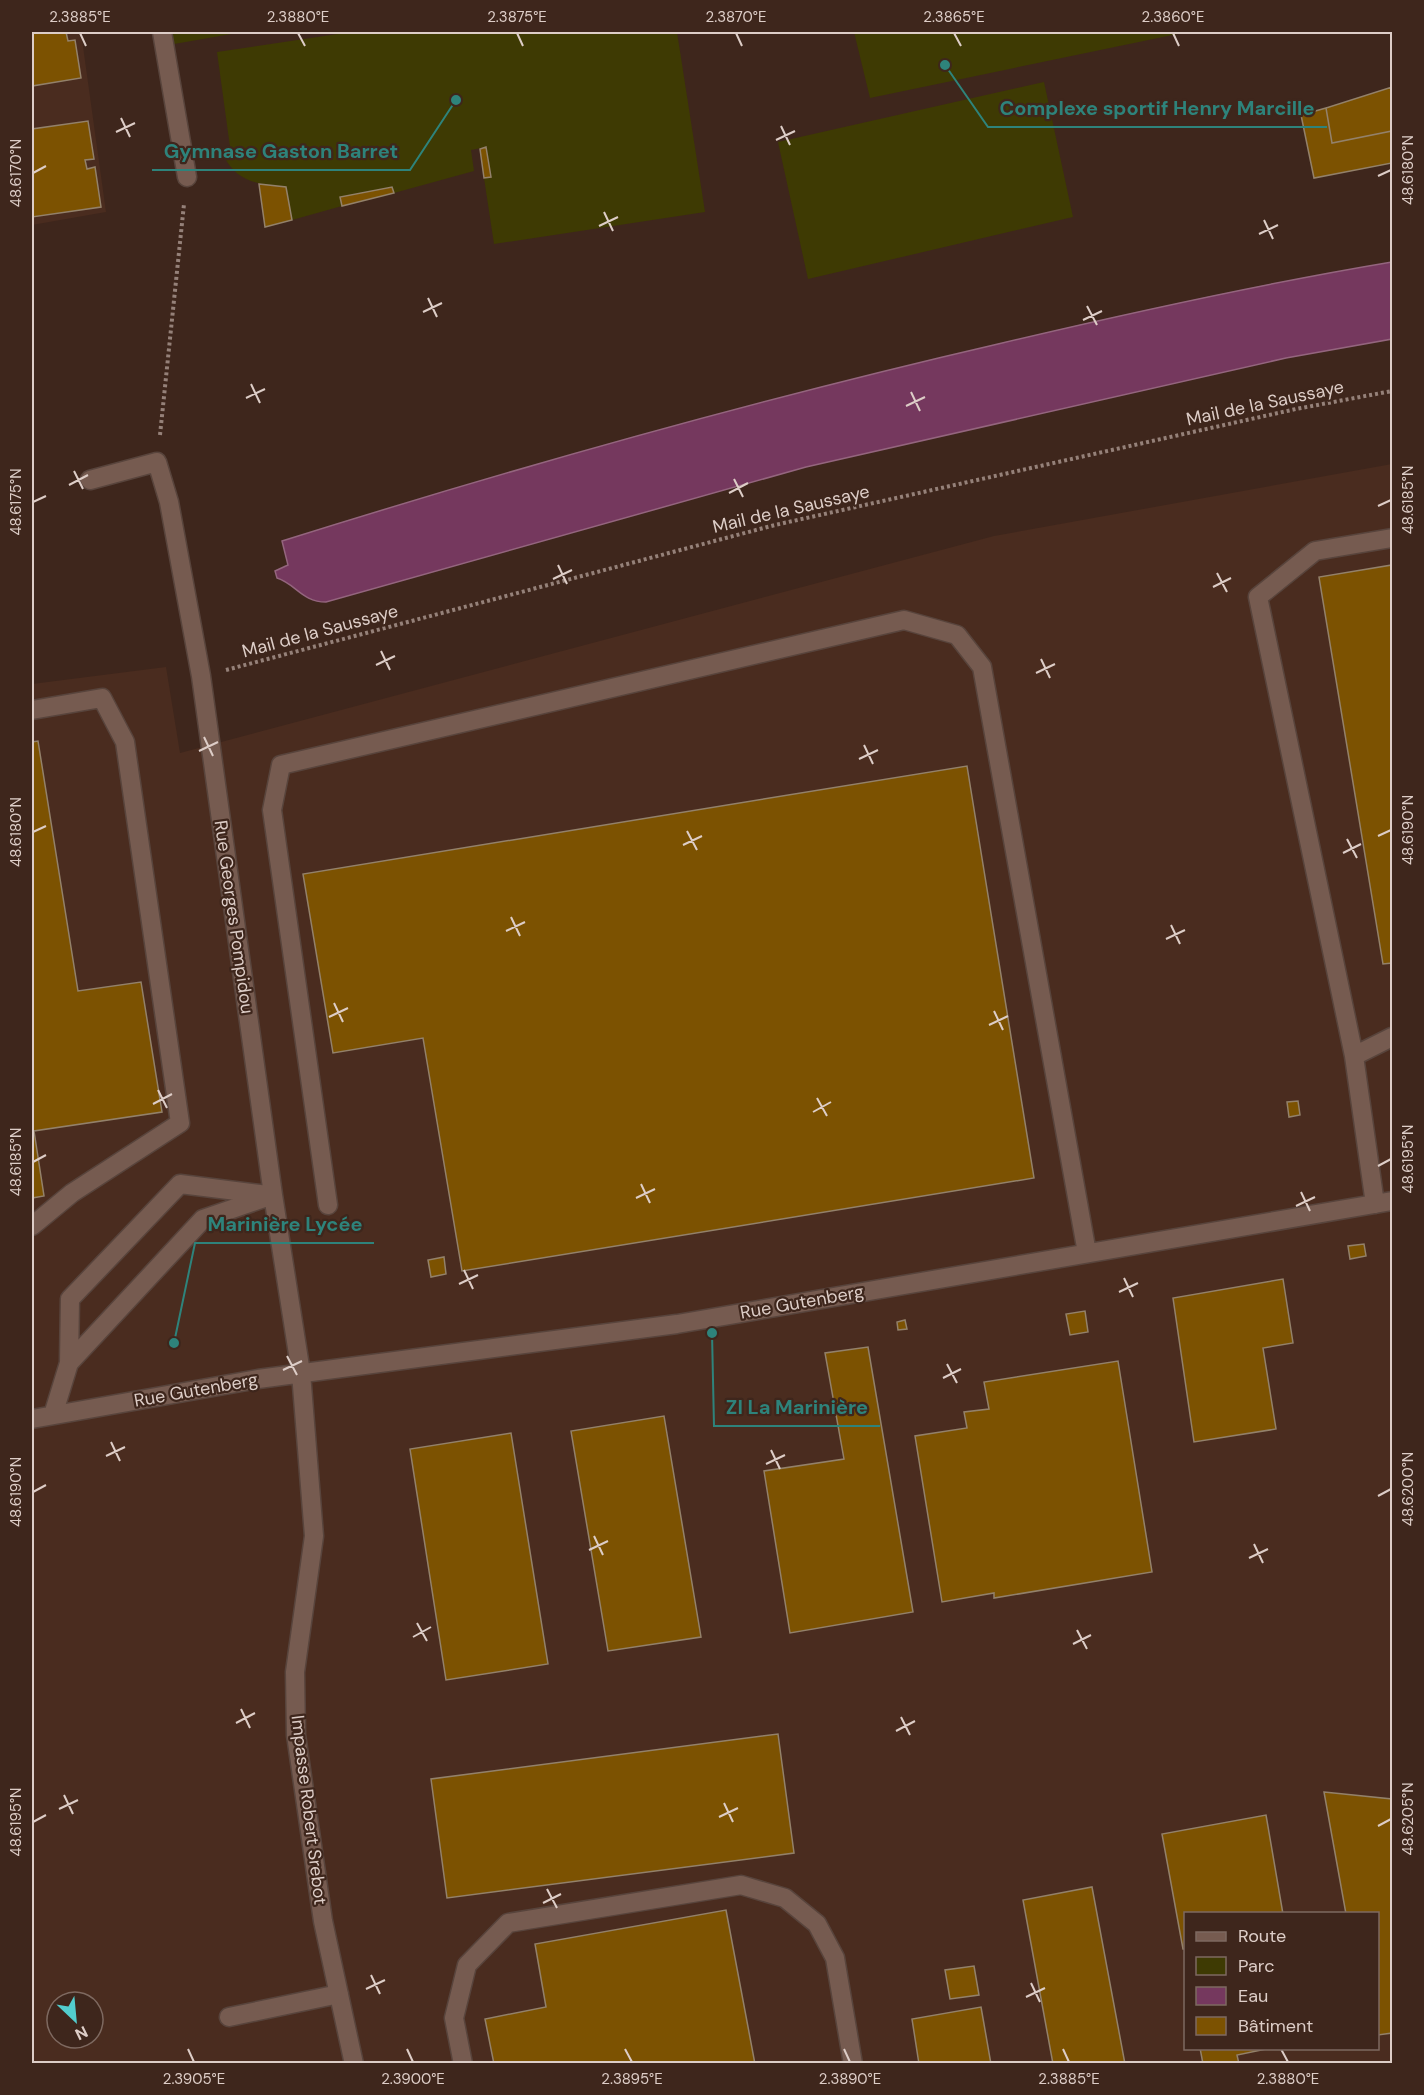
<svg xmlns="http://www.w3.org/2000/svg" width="1424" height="2095" font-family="'DM Sans',sans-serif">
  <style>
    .built { fill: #4a2c1f; fill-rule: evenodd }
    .green { fill: #3e3a03 }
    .water { fill: #75385e; stroke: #94657e; stroke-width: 1.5 }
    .building { fill: #7c5201; stroke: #93816a; stroke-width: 1.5 }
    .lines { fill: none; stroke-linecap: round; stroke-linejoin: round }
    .minor-casing { stroke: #58443c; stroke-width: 21 }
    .path { stroke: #958179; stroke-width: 4; stroke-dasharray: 3 3; stroke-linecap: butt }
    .minor { stroke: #765b50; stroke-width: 18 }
    .ticks { fill: none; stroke: #ddcdc7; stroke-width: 2 }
    .labels { text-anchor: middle; stroke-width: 4.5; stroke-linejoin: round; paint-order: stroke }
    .street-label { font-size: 18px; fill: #ddcdc7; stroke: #3e261c }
    .leader { fill: none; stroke: #2e837b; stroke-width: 2 }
    .callout-dot { fill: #2e837b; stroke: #3e261c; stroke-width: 2 }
    .callout-label { font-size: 20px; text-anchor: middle; font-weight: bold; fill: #2e837b; stroke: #3e261c; stroke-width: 4.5; stroke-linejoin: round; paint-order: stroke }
    .neatline { fill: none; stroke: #ddcdc7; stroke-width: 2 }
    .ticks-label { font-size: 15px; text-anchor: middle; fill: #ddcdc7 }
  </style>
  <rect width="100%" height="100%" fill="#3e261c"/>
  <path class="built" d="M32,32H81L106,212L32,225Z
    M1392,464V2063H32V684L166,667L180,753L994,536ZM1186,1914H1378V2048H1186ZM57,2002H93V2038H57Z"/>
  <path class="green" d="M154,32H243L157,47Z
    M351,32H677L705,212L494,244L484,178L491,176L486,147L471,150L474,171L394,193L392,188L340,197L342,206L292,220L286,187C259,184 237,183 223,155L231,154L217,52Z
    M854,32H1187L870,98Z
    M1044,82L1073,217L808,279L778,142Z"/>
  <path class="water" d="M1392,262V339L1286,358L806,467L326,602C302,602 296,584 277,578L275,571L288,565L282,541C518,467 756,400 998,344C1129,313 1260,284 1392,262Z"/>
  <path class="building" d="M32,32H66L68,41L75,40L81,78L32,86Z
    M1392,87V131L1332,143L1326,108Z
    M1326,108L1332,143L1392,131V163L1314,178L1301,115Z
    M88,121L94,159L85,160L87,169L95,167L101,207L32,217V129Z
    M486,147L491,177L484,178L480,149Z
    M259,184L286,187L292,220L265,227Z
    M392,187L394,193L342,206L340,197Z
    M1392,565V963L1383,964L1319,577Z
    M38,741L78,991L141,982L162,1112L34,1131L44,1196L32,1198V742Z
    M967,766L1034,1178L462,1271L423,1038L333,1053L303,874Z
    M1298,1101L1300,1115L1289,1117L1287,1102Z
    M1364,1244L1366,1256L1350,1259L1348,1246Z
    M444,1257L446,1274L431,1277L428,1260Z
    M1283,1279L1293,1343L1263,1348L1276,1429L1194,1442L1173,1298Z
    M1085,1311L1088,1332L1070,1335L1066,1314Z
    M905,1320L907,1329L898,1330L897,1322Z
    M868,1347L913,1612L790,1633L764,1471L844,1459L825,1353Z
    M1118,1361L1152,1572L994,1598V1593L942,1602L915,1436L967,1428L964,1412L989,1409L984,1382Z
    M664,1416L701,1637L608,1651L571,1431Z
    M511,1433L548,1664L446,1680L410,1449Z
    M778,1734L794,1853L447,1898L431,1779Z
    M1324,1792L1392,1799V2033L1378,2035V1914H1346Z
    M1266,1815L1283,1914H1186V1949H1183L1162,1834Z
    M1092,1887L1125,2064H1053L1023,1900Z
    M726,1910L755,2064H494L485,2019L546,2007L535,1944Z
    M974,1966L979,1995L950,1999L945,1970Z
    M981,2007L991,2064H919L912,2019Z
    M1200,2048H1271L1237,2055L1239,2064H1203Z"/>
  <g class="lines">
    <g class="minor-casing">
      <path id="minor" d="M162,32L187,177
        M90,480L157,462L169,502L201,676L273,1195L301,1373L314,1536L295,1672L296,1735L323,1921L354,2064
        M32,710L102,698L125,742L180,1123L72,1193L32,1226
        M1354,1056L1392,1037
        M1375,1204L1354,1056L1258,597L1315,551L1392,538
        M328,1205L272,810L281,765L904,620L957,635L982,667L1087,1253
        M69,1363L70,1299L180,1184L268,1195
        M53,1415L69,1363L203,1219L273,1195
        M32,1419L258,1379L677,1324L1392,1201
        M229,2017L339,1994
        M463,2064L454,2018L467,1965L508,1923L741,1885L785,1898L817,1924L835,1958L853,2064"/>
    </g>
    <path class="path" d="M160,435L184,204
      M226,670L775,525L1296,409L1392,391"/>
    <use href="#minor" class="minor"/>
  </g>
  <path class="ticks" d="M80,33L86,46M298,33L305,46M517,33L523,46M736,33L742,46M954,33L961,46M1173,33L1179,46M121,118L130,137M781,126L790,145M116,132L135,123M776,140L795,131M33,173L46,166M1378,176L1391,170M604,212L613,231M1264,220L1273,239M599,226L618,217M1259,234L1278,225M428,298L437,317M1087,306L1097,325M423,312L442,303M1083,320L1102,311M251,384L260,403M911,392L920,411M246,398L265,389M906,406L925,397M74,471L83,489M734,479L743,497M69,485L88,475M729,493L748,483M33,502L46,496M1378,506L1391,500M558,565L567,584M1217,573L1227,592M553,579L572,570M1213,587L1231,578M381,651L390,670M1041,659L1050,678M376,665L395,656M1036,673L1055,664M204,737L213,756M864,745L873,764M199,751L218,742M859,759L878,750M687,831L697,850M33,832L46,826M1378,836L1391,830M1347,839L1357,858M683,845L702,836M1343,853L1361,844M511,917L520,936M1171,925L1180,944M506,931L525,922M1166,939L1185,930M334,1003L343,1022M994,1011L1003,1030M329,1017L348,1008M989,1025L1008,1016M158,1090L167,1108M817,1098L827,1116M153,1104L172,1094M813,1112L831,1102M33,1162L46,1155M1378,1166L1391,1159M641,1184L650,1203M1301,1192L1310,1211M636,1198L655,1189M1296,1206L1315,1197M464,1270L473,1289M1124,1278L1133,1297M459,1284L478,1275M1119,1292L1138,1283M287,1356L297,1375M947,1364L957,1383M283,1370L302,1361M943,1378L961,1369M111,1442L120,1461M771,1450L780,1469M106,1456L125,1447M766,1464L785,1455M33,1492L46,1485M1378,1496L1391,1489M594,1536L603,1555M1254,1544L1263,1563M589,1550L608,1541M1249,1558L1268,1549M417,1623L427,1641M1077,1630L1087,1649M413,1637L431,1627M1073,1644L1091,1635M241,1709L250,1728M901,1717L910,1735M236,1723L255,1713M896,1731L915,1721M64,1795L73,1814M724,1803L733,1822M59,1809L78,1800M719,1817L738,1808M33,1822L46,1815M1378,1826L1391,1819M547,1889L557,1908M543,1903L561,1894M371,1975L380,1994M1031,1983L1040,2002M366,1989L385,1980M1026,1997L1045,1988M188,2049L194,2062M407,2049L413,2062M625,2049L632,2062M844,2049L850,2062M1063,2049L1069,2062M1281,2049L1288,2062"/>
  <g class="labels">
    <g class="street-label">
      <text transform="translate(1265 403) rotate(-12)" y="6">Mail de la Saussaye</text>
      <text transform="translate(791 509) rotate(-13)" y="6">Mail de la Saussaye</text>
      <text transform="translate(320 631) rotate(-15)" y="6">Mail de la Saussaye</text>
      <text transform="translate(234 917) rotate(82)" y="6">Rue Georges Pompidou</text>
      <text transform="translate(802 1302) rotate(-10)" y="6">Rue Gutenberg</text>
      <text transform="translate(196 1390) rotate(-10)" y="6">Rue Gutenberg</text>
      <text transform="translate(309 1810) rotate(83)" y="6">Impasse Robert Srebot</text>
    </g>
  </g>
  <path class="leader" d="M945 65L988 127H1327M456 100L410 170H152M174 1343L195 1243H374M712 1333L714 1426H880"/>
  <g class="callout-dot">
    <circle cx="945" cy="65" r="6"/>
    <circle cx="456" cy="100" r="6"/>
    <circle cx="174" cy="1343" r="6"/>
    <circle cx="712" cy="1333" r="6"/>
  </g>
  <g class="callout-label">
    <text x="1157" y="115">Complexe sportif Henry Marcille</text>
    <text x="281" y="158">Gymnase Gaston Barret</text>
    <text x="285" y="1231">Marinière Lycée</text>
    <text x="797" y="1414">ZI La Marinière</text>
  </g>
  <rect width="1424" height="2095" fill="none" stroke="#3e261c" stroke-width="66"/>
  <rect x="1184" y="1912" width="195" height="138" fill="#3e261c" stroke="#7e6960" stroke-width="1.5"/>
  <rect x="1196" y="1932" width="30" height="9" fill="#765b50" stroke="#7e6960" stroke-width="1.5"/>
  <text x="1238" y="1942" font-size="18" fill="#ddcdc7">Route</text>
  <rect x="1196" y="1957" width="30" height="18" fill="#3e3a03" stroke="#7e6960" stroke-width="1.5"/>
  <text x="1238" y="1972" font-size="18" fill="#ddcdc7">Parc</text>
  <rect x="1196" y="1987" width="30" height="18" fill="#75385e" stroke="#7e6960" stroke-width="1.5"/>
  <text x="1238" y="2002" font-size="18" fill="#ddcdc7">Eau</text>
  <rect x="1196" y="2017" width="30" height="18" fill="#7c5201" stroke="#7e6960" stroke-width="1.5"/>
  <text x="1238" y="2032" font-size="18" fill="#ddcdc7">Bâtiment</text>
  <g transform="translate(75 2020) rotate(154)"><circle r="28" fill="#3e261c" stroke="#7e6960" stroke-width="1.5"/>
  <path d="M0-4.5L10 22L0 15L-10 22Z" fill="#52cdce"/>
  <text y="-9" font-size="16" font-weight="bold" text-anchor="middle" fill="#ddcdc7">N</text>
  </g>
  <rect x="33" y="33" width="1358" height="2029" class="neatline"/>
  <g class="ticks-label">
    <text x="80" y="22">2.3885°E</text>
    <text x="298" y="22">2.3880°E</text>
    <text x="517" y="22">2.3875°E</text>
    <text x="736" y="22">2.3870°E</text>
    <text x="954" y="22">2.3865°E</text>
    <text x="1173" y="22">2.3860°E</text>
    <text transform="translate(1408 170) rotate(-90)" y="5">48.6180°N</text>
    <text transform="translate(16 173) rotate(-90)" y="5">48.6170°N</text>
    <text transform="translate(1408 500) rotate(-90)" y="5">48.6185°N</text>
    <text transform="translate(16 502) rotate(-90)" y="5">48.6175°N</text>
    <text transform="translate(1408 830) rotate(-90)" y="5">48.6190°N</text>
    <text transform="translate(16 832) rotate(-90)" y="5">48.6180°N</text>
    <text transform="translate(1408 1159) rotate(-90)" y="5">48.6195°N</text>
    <text transform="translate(16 1162) rotate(-90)" y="5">48.6185°N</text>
    <text transform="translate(1408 1489) rotate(-90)" y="5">48.6200°N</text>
    <text transform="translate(16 1492) rotate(-90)" y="5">48.6190°N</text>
    <text transform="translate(1408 1819) rotate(-90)" y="5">48.6205°N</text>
    <text transform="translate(16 1822) rotate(-90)" y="5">48.6195°N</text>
    <text x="194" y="2084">2.3905°E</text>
    <text x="413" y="2084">2.3900°E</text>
    <text x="632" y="2084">2.3895°E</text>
    <text x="850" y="2084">2.3890°E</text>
    <text x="1069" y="2084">2.3885°E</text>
    <text x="1288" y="2084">2.3880°E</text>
  </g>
</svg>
